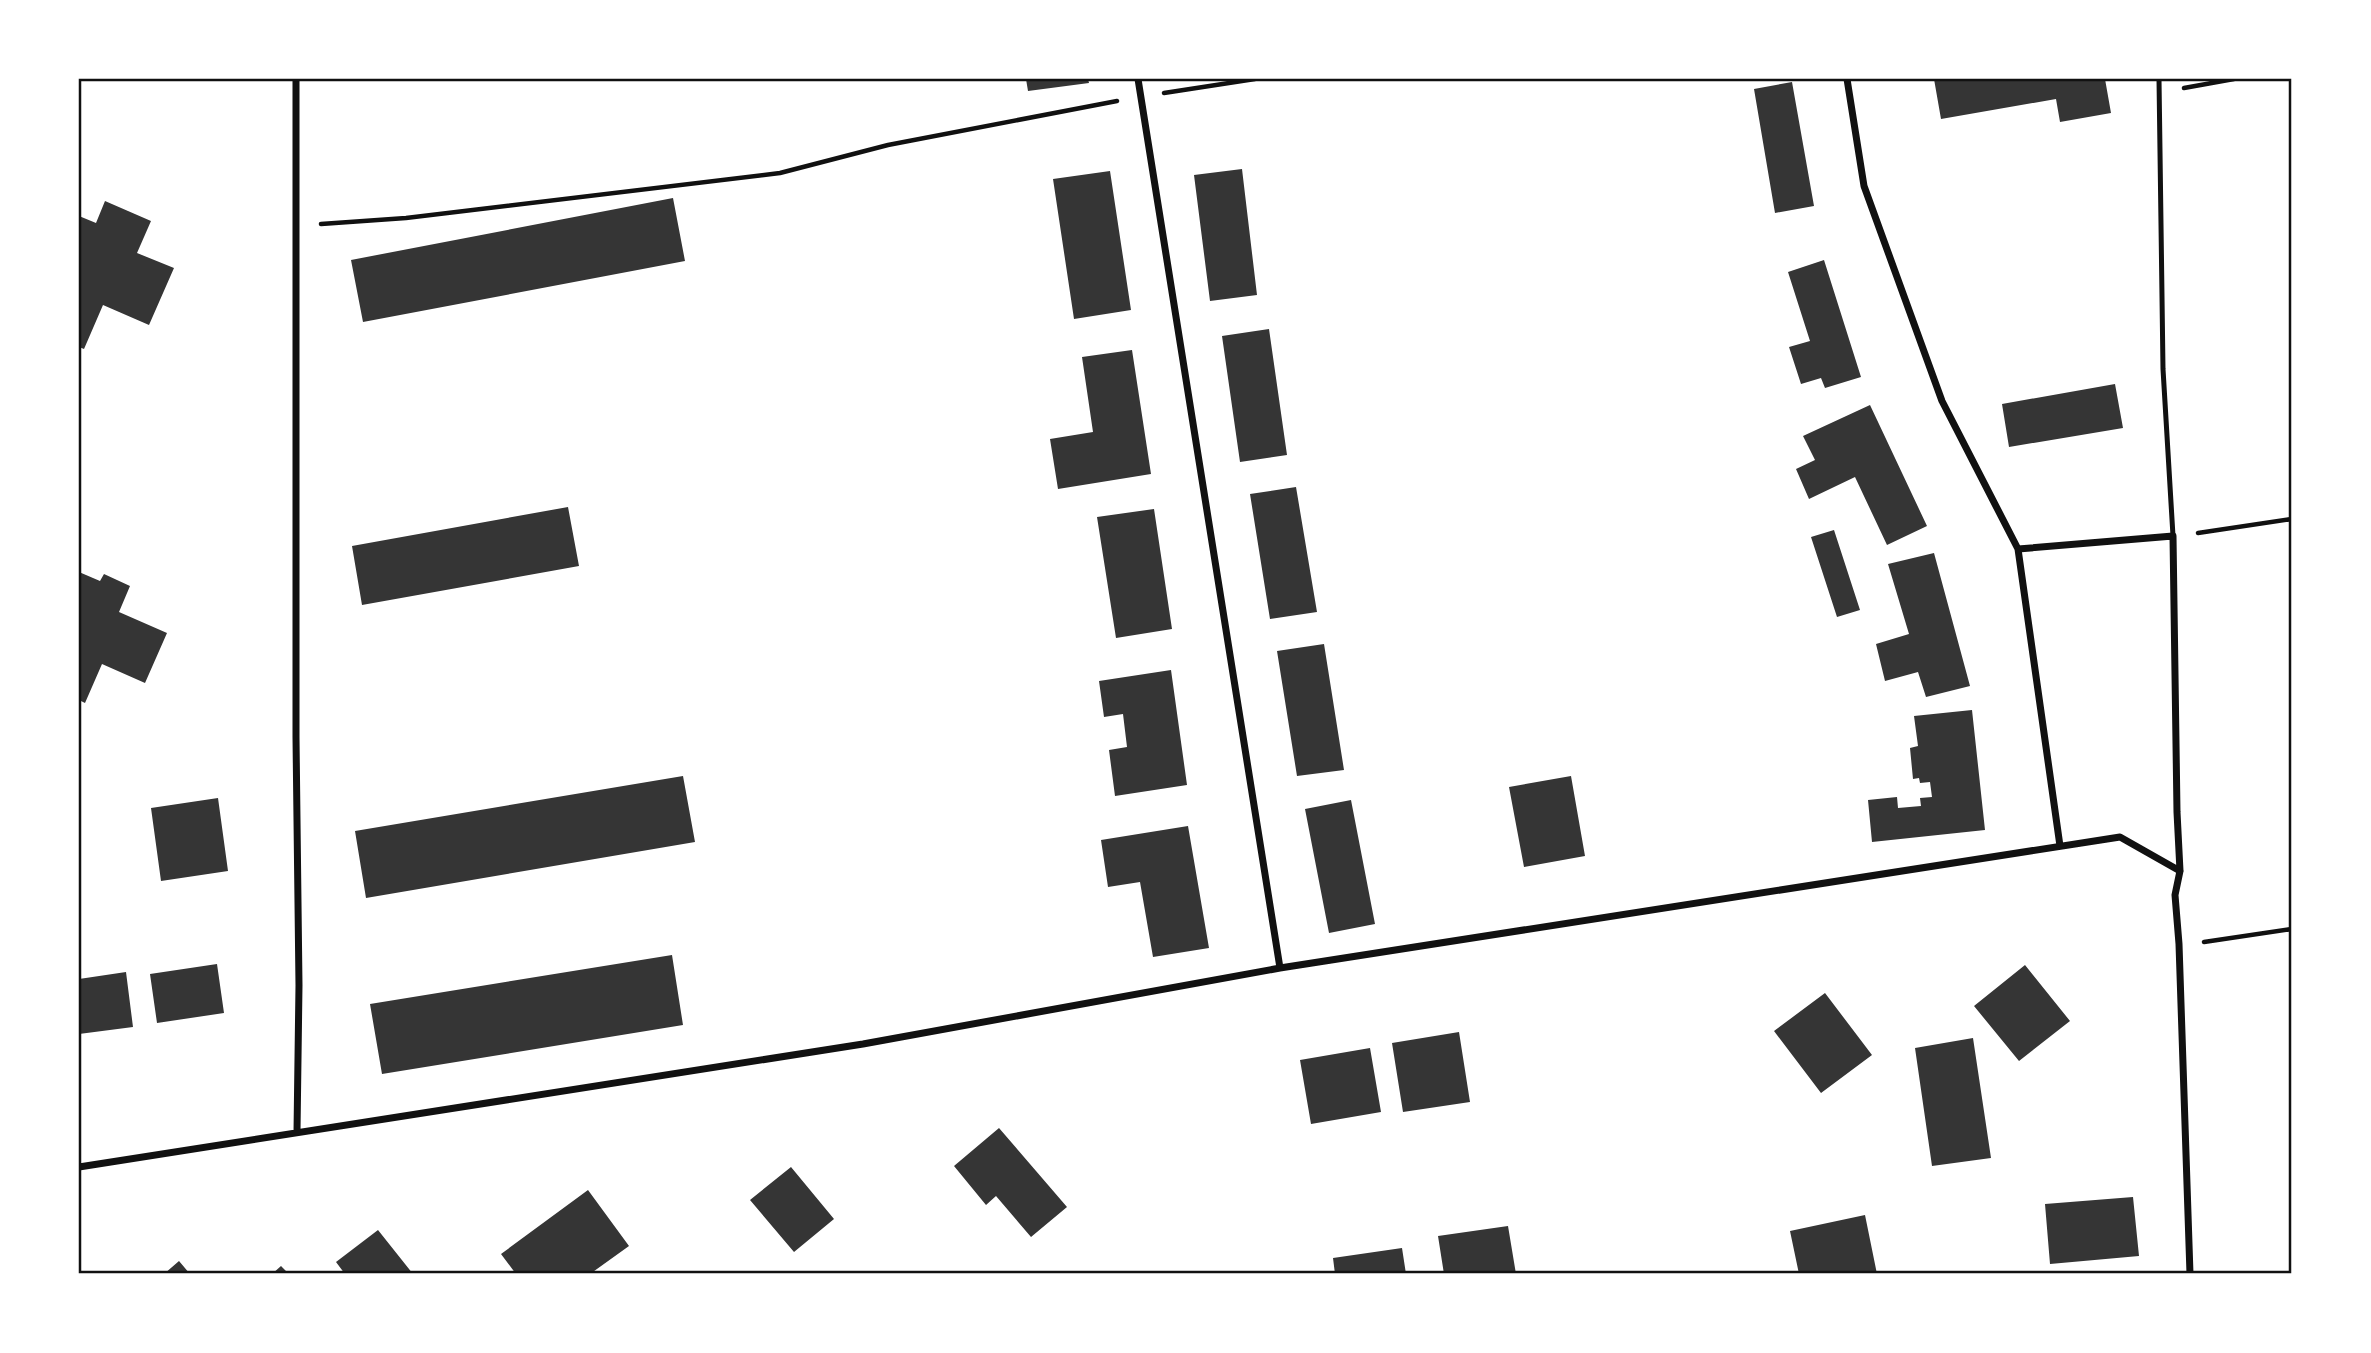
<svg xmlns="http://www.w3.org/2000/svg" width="2371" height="1353" font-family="'Space Grotesk',sans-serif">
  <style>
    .building { fill: #353535 }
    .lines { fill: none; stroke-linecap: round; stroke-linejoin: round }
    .path { stroke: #111; stroke-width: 4.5 }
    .service { stroke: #111; stroke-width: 5 }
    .minor { stroke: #111; stroke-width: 7 }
    .neatline { fill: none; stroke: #111; stroke-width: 2.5 }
  </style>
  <rect width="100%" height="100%" fill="#fff"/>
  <path class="building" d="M1026,79H1088L1089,83L1028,91Z
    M1934,79H2105L2111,113L2060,122L2056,99L1941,119Z
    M1792,82L1814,206L1775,213L1754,89Z
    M1242,169L1257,295L1210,301L1194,175Z
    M1110,171L1131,310L1074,319L1053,179Z
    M673,198L685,261L363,322L351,260Z
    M105,201L151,221L137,253L174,268L149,325L103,305L84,349L79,347V216L96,223Z
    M1824,260L1861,377L1825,388L1821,378L1801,384L1789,347L1810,341L1788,272Z
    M1269,329L1287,455L1240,462L1222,336Z
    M1132,350L1151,474L1058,489L1050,439L1093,432L1082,357Z
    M2115,384L2123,428L2009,447L2002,404Z
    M1870,405L1927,526L1887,545L1855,477L1809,499L1796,469L1815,460L1803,436Z
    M1296,487L1317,612L1270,619L1250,494Z
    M568,507L579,566L362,605L352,546Z
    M1154,509L1172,629L1116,638L1097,517Z
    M1834,530L1860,610L1837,617L1811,537Z
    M1934,553L1970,686L1926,697L1918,672L1885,681L1876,644L1909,634L1888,564Z
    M79,572L100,581L104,574L130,586L119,612L167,633L145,683L102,664L85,703L79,700Z
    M1324,644L1344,770L1297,776L1277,651Z
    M1171,670L1187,785L1115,796L1109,750L1127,747L1123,714L1104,717L1099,681Z
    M1972,710L1985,830L1872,842L1868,800L1897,797L1898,808L1921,806L1920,798L1932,797L1930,782L1920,783L1919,778L1913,779L1910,748L1918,746L1914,716Z
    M683,776L695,842L366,898L355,831Z
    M1571,776L1585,856L1524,867L1509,787Z
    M218,798L228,871L161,881L151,808Z
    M1351,800L1375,924L1329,933L1305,809Z
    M1188,826L1209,948L1153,957L1140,882L1108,887L1101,840Z
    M672,955L683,1025L382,1074L370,1004Z
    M217,964L224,1013L157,1023L150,974Z
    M2025,965L2070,1021L2019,1061L1974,1006Z
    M126,972L133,1027L79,1034V979Z
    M1825,993L1872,1055L1821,1093L1774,1031Z
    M1459,1032L1470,1102L1403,1112L1392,1043Z
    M1973,1038L1991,1158L1932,1166L1915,1048Z
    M1370,1048L1381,1112L1311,1124L1300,1060Z
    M999,1128L1067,1207L1031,1237L996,1196L986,1205L954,1166Z
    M791,1167L834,1219L794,1252L750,1200Z
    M588,1190L629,1246L590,1274H516L501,1254Z
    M2133,1197L2139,1256L2050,1264L2045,1204Z
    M1865,1215L1877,1274H1799L1790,1231Z
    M1508,1226L1516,1274H1444L1438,1236Z
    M378,1230L413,1274H345L336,1262Z
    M1402,1248L1406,1274H1335L1333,1258Z
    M179,1261L190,1274H164Z
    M281,1266L289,1274H272Z"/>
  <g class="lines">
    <path class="path" d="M2184,88L2234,79
      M1164,93L1255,79
      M321,224L406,218L780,173L888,145L1117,101
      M2198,533L2292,519
      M2204,942L2292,929"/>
    <path class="service" d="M2159,79L2163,369L2173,536"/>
    <path class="minor" d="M296,79V737L299,985L297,1132
      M1138,79L1280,968
      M1847,79L1864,186L1942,401L2018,549
      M2060,846L2018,549L2173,536L2177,812L2180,871L2175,895L2179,944L2190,1274
      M79,1167L863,1044L1280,968L2120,837L2180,871"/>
  </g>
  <rect width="2371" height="1353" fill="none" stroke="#ffffff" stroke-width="161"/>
  <rect x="80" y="80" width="2210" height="1192" class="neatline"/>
</svg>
